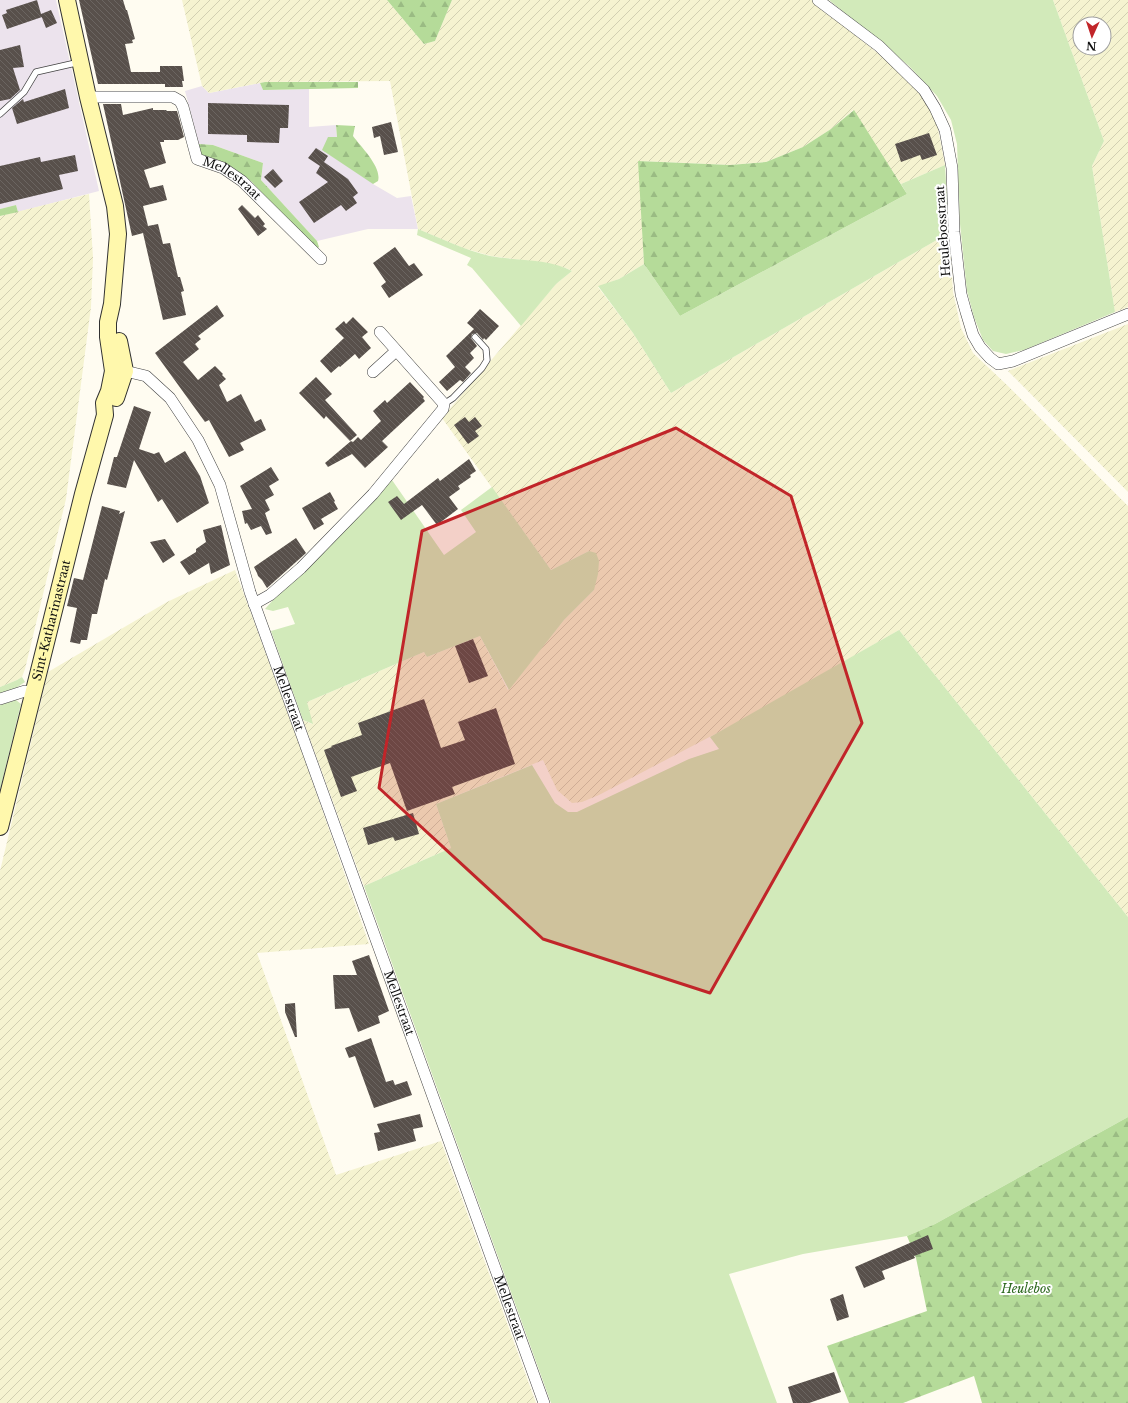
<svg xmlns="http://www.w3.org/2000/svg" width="1128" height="1403" font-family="'Libre Baskerville',serif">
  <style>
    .industrial { fill: #ece3ed }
    .farmland { fill: url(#farmland-furrows); fill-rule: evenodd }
    .grass { fill: #d2eaba }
    .forest { fill: url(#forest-firs) }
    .building { fill: url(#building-back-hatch) }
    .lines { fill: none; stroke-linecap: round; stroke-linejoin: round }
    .lane-casing { stroke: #424242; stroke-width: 7 }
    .street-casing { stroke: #424242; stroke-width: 12 }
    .secondary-casing { stroke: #313131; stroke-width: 18 }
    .lane { stroke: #fff; stroke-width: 5.5 }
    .street { stroke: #fff; stroke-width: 11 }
    .secondary { stroke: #fff8ac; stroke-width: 16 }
    .marked { fill: #c12529; fill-opacity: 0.2; stroke: #c12529; stroke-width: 3; stroke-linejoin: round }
    .labels { text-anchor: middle; stroke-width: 4; stroke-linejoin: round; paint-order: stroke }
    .street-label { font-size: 12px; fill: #0f0f0f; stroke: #fff }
    .park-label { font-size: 12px; font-style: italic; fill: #2c681e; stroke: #fff }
  </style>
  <defs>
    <pattern id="farmland-furrows" width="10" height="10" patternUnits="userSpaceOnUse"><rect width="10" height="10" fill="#f5f3d0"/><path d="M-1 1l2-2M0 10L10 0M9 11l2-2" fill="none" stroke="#d1cfb1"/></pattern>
    <pattern id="forest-firs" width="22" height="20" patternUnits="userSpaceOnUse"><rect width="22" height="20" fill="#b5db99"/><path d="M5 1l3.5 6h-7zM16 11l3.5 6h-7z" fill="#9abb83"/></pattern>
    <pattern id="building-back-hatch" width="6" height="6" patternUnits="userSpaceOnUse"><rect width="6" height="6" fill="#58504b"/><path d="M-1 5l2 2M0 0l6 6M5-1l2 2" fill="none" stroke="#6b6561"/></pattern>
  </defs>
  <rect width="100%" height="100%" fill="#fffcf1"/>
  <path class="industrial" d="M0,0H56L99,191L18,212L16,205L0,209Z
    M260,83L263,90L309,89V127L336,125L337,137L373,184L397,198L411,196L418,229H368L317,241L261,180L263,163L213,145L199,144L185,91L202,86L209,93Z"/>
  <path class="farmland" d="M182,0H387L424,44L435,41L452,0H812L896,68L924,98L937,124L945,165L901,184L853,110L831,129L803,147L766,162L730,165L639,161L644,264L619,279L598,287L633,333L671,393L949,233L953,292L961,328L973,353L1008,386L1128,506V917L899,630L740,721L599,795L582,802L572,803L557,790L543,760L436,804L451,848L364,886L303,720L312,724L307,702L424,652L427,657L480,636L508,690L564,620L594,590L589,551L551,570L442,418L556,284L572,271L566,268L538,262L491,256L463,248L418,229L390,81L265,82L209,93L202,86Z
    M1053,0H1128V307L1115,312L1092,166L1104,141ZM1080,24H1104V48H1080Z
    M89,194L93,258L91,307L66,499L25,669L22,677L17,680L0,687V216Z
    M1128,324V492L1008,371Z
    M235,570L304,758L369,944L257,953L336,1175L441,1141L536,1403H0V871L48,672L167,602Z"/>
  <path class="grass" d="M829,0H1053L1104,141L1092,166L1115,312L1024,350L1006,354L993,351L983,340L974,317L967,291L960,224L957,144L951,120L937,96L909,66Z
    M945,165L949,233L671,393L633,333L598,286L619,279L644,264L680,316L907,194L901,184Z
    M418,229C442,239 465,250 490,256C516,261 549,258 572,271L556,284L521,326L472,268L467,265L471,258L417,235Z
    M392,480L444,555L476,532L461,510L492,487L551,570L589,551L596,553L599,561L598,574L594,590L564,620L509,690L480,636L427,657L424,652L307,702L313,724L303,720L271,631L295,624L288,607L273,611L265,609L282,590L299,576Z
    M899,630L1128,917V1117L935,1224L907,1236L803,1254L729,1274L777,1403H551L364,886L451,848L436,804L532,765L555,803L568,812H577L689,759L719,749L710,737Z
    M22,677L25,682L16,688L0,694V687L17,680Z
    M16,700L21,704L0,790V705Z"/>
  <path class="forest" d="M387,0H452L435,41L424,44Z
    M265,82H358V88L263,90L260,83Z
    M854,110L907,194L680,316L644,264L638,161L730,165L766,162L803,147L831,129Z
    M336,125L355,126L353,136C361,147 382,167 378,181L373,184L322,150L328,137H337Z
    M199,144L213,145L263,163L261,180L317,241L319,247L314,251L252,182L232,167L199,154Z
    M16,205L18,212L0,216V209Z
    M1128,1117V1403H982L974,1376L903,1403H849L827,1346L927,1311L916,1258L907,1236L935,1224Z"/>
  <path class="building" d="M37,0L41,14L51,10L57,23L46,28L41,15L42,17L7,29L2,15L7,13L6,10Z
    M79,0H123L126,10H127L135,39L132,40L133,43L125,44L131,72H160V66H182L184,81H182L183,87H165V84H98Z
    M20,45L24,67L13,68L20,90L10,99L0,101V50Z
    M65,89L69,108L17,124L12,108L23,99L24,102Z
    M208,103L289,105L288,128H280L279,143L247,142V135L208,134Z
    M103,104H121L123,115L153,108V110H166L167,111H177L184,137L178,140H164V142H160L166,163L144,170L150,188L163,185L167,200L143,206L148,226L158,224L163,244L170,243L178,277H180L184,291L181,292L186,315L163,320L143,233L132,236Z
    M391,122L398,152L384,155L380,136L374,138L372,127Z
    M929,133L937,155L922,160L920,155L901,162L895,144Z
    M316,148L328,156L324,162L348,179L358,193L353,197L357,203L350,208L346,211L341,205L314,223L299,202L328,182L316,173L320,166L308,158Z
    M75,155L78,171L59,175L63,189L0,204V166L40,157L41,162Z
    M273,169L283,181L275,188L264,177Z
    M242,205L255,218L258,215L265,224L263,226L267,229L258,236L238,209Z
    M395,247L409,266L414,263L423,275L389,298L381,286L386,282L373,263Z
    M217,305L224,316L198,336L201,339L195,344L199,349L183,362L198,380L215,366L223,374L222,375L226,379L219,385L227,402L241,394L255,422L261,419L266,430L240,443L244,450L229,457L209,420L205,422L155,353Z
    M480,309L499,326L486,340L484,338L483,340L477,333L472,334L471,338L477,346L470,353L474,358L465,367L471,373L463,382L460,380L447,391L439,382L455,367L446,356L474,329L467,323Z
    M353,317L368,332L362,337L371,348L359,359L355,354L340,367L339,366L331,373L320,361L344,338L335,329L344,321L346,324Z
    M316,377L332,394L325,400L357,435L350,441L326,416L324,419L299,393Z
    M410,382L424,397L423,398L425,401L382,441L388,447L365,468L352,454L328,467L325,463L351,441L353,442L358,437L361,440L381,421L373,411L385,400L387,403Z
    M134,406L151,412L139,449L154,454L159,452L165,463L185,451L200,476L209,503L177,523L162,499L158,502L134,460L126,488L107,484L114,457H117Z
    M465,417L469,422L475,417L482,426L475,431L479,436L468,444L454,425Z
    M469,459L476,471L470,475L471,477L458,486L460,489L449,497L458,509L437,525L422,505L401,520L388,502L397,496L404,504L438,478L440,481Z
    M271,467L279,480L269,486L274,495L265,500L270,510L265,513L272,533L266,535L261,526L251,530L247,523L245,524L242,511L252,509L240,486Z
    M330,492L335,501L334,502L338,509L321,519L324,524L314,530L302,508Z
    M102,506L120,511L119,514L125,511L107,580L105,579L97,614H92L87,640H81L80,644L70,642L77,608L67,606L74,578L83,580Z
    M221,525L230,565L211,574L209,563L189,575L180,562L196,552V549L206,542L203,530Z
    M296,538L306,553L267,588L262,580L258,576L257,573L254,567Z
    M165,539L175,555L163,563L150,542Z
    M473,639L488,676L469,683L455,646Z
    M424,699L441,748L465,740L458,722L496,708L515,764L452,787L455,794L407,811L390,763L351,777L357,791L341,797L324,750L332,747L331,746L362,735L358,723Z
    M413,813L419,834L395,841L393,837L368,845L363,828Z
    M369,955L389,1011L378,1016L380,1023L358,1032L349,1008L335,1009L333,975H357L352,961Z
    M295,1003L297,1037H295L285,1012V1004Z
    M371,1038L386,1082L393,1080L395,1085L407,1081L412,1095L374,1108L355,1056L349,1058L345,1048Z
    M420,1114L423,1127L413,1129L416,1141L378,1151L374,1133L380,1132L377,1124Z
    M928,1235L933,1249L914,1256L915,1258L882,1271L885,1279L864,1288L855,1267Z
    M843,1294L849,1317L837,1321L830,1299Z
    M834,1372L841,1392L809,1403H793L788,1387Z"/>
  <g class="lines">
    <g class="lane-casing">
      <path id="lane" d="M0,114L24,92L36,72L80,62
        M444,404L453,398L482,368L487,360L486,349L475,337"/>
    </g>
    <g class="street-casing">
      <g id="street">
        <path d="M818,0L879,46L924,90L935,108L945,130L952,168L954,232L961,294L966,312L973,335L980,347L990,358L998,364L1013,361L1128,314"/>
        <path id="s1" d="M88,97H173L180,101L183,107L197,159L223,168L242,181L321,259"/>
        <path id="s2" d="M118,371H125L146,376L170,398L198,440L220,485L250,592L544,1403"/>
        <path d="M373,372L396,351"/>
        <path d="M254,604L270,595L301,568L373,494L443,409L444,404L380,332"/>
        <path d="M0,699L25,691L33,693"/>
      </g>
    </g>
    <g class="secondary-casing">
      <g id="secondary">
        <path d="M116,398L125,371L119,341"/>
        <path id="s3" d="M0,827L83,494L105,415L104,403L109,391L113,371L108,337V322L112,304L118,234L115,206L88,97L67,0"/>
      </g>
    </g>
    <use href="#lane" class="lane"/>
    <use href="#street" class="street"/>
    <use href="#secondary" class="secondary"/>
  </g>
  <path class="marked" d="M676,428L791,496L862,723L710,993L543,939L379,788L422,531Z"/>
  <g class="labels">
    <g class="street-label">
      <text dy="4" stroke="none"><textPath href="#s1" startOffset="194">Mellestraat</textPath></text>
      <text transform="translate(943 231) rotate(-94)" y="4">Heulebosstraat</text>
      <text dy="4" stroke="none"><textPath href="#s3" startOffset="213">Sint-Katharinastraat</textPath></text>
      <text dy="4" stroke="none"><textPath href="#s2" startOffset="386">Mellestraat</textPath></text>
      <text dy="4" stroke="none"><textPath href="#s2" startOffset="710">Mellestraat</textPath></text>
      <text dy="4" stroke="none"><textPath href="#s2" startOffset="1034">Mellestraat</textPath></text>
    </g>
    <g class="park-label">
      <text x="1026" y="1293">Heulebos</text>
    </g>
  </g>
  <g transform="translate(1092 36) rotate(183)"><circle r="19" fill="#ffffff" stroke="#9f9f9f"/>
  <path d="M0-3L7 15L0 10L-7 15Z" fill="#c12529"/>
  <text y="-6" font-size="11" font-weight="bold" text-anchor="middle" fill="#0f0f0f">N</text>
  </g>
</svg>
